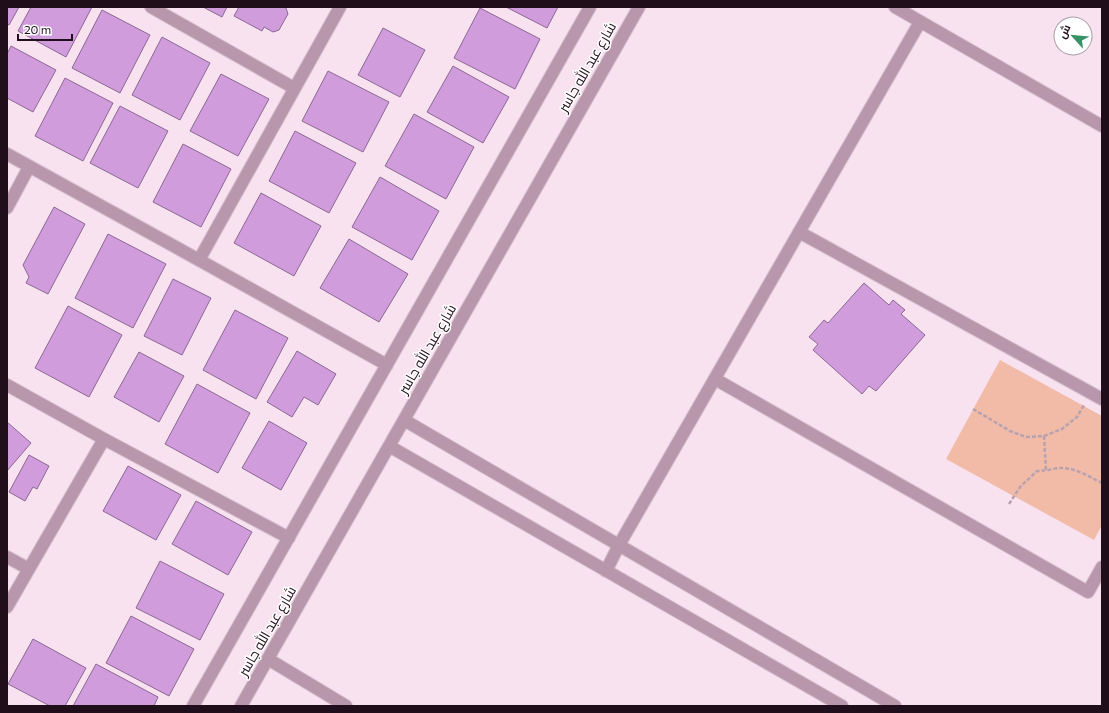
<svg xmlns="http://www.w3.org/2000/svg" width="1109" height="713" font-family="Commissioner,Cairo,sans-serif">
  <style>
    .green { fill: #f1bba7 }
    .building { fill: #d09cdc; stroke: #8b6893 }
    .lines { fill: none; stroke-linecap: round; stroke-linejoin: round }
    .minor-casing { stroke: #d6c0ce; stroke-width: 14 }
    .path { stroke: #b8a2b0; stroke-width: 2.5; stroke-dasharray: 4 2; stroke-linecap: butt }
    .minor { stroke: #b897ac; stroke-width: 12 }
    .labels { text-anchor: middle; stroke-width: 3; stroke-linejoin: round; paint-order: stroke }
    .street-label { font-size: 14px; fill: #210e1b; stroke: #fff }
  </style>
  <rect width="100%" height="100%" fill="#f9e2f0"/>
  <path class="green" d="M1000,360L1102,416V525L1094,540L946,459Z"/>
  <path class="building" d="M7,7H19L9,25L7,24Z
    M31,7H92L66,57L18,31Z
    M203,7H227L222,17Z
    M239,7H286V8L288,14L279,30L273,32L264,27L262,31L234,16Z
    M506,7H558L547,28Z
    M480,8L540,39L515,89L454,58Z
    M102,10L150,35L120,93L72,68Z
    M383,28L425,50L400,97L358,75Z
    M162,37L210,63L180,120L132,95Z
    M11,46L56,70L33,112L7,98V54Z
    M453,66L509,97L483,143L427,112Z
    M328,71L389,102L363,152L302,121Z
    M221,74L269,99L238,156L190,131Z
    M65,78L113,103L83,161L35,136Z
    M120,106L168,131L138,188L90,163Z
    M414,114L474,147L446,199L385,166Z
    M295,131L356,163L329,213L269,181Z
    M183,144L231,169L201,227L153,202Z
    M380,177L439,211L412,260L352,227Z
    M261,193L321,226L294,276L234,243Z
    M54,207L85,224L48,294L26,283L29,277L23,265Z
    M108,234L166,264L133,328L75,298Z
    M349,239L408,274L379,322L320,288Z
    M173,279L211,298L182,355L144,336Z
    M864,283L889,305L893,300L905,310L901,314L925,335L876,391L869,386L862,394L813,350L818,344L809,337L824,320L828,323Z
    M68,306L122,335L89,397L35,368Z
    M235,310L288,338L256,399L203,370Z
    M297,351L336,374L318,405L304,397L292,417L267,402Z
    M139,352L184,376L159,422L114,397Z
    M197,384L250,413L218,473L165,444Z
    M269,421L307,443L281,490L242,468Z
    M7,422L31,443L7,471Z
    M29,455L49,466L37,489L33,487L25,501L9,492Z
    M128,466L181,495L156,540L103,511Z
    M196,501L252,532L228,575L172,544Z
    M160,561L224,594L200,640L136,608Z
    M131,616L194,649L169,696L106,663Z
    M33,639L86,668L65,706H50L8,684Z
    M96,664L158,697L154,706H73Z"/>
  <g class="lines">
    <g class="minor-casing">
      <path id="minor" d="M151,7L294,88
        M895,7L1102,126
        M7,154L199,260L387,365
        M7,208L29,167
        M799,232L1102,399
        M199,260L340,7
        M715,379L1088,592L1102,567
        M7,385L104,439L289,538
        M404,420L895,706
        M389,446L842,706
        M7,557L29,569
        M606,571L619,545L920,22
        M7,607L104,439
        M268,659L346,706
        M193,706L590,7
        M241,706L639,7"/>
    </g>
    <path class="path" d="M973,409L1010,431L1026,437L1044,436L1046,471
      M1044,436L1062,429L1077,417L1084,405
      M1009,504L1020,487L1037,471C1045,471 1052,469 1059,468C1075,467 1089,477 1102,483"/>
    <use href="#minor" class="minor"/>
  </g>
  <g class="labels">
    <g class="street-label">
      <text transform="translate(587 67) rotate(-60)" y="5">شارع عبد الله جاسر</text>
      <text transform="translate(427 349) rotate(-60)" y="5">شارع عبد الله جاسر</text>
      <text transform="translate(267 631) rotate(-60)" y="5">شارع عبد الله جاسر</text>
    </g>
  </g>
  <rect width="1109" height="713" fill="none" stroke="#210e1b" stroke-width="16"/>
  <g transform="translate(1073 36) rotate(297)"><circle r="19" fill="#ffffff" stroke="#a69fa4"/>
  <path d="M0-3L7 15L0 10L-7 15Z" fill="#389268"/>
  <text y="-6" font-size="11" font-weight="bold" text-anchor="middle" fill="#210e1b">ش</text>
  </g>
  <path d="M18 34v6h54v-6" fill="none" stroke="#210e1b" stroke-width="2"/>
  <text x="24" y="34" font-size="12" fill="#210e1b" stroke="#ffffff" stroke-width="3" paint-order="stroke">20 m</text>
</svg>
